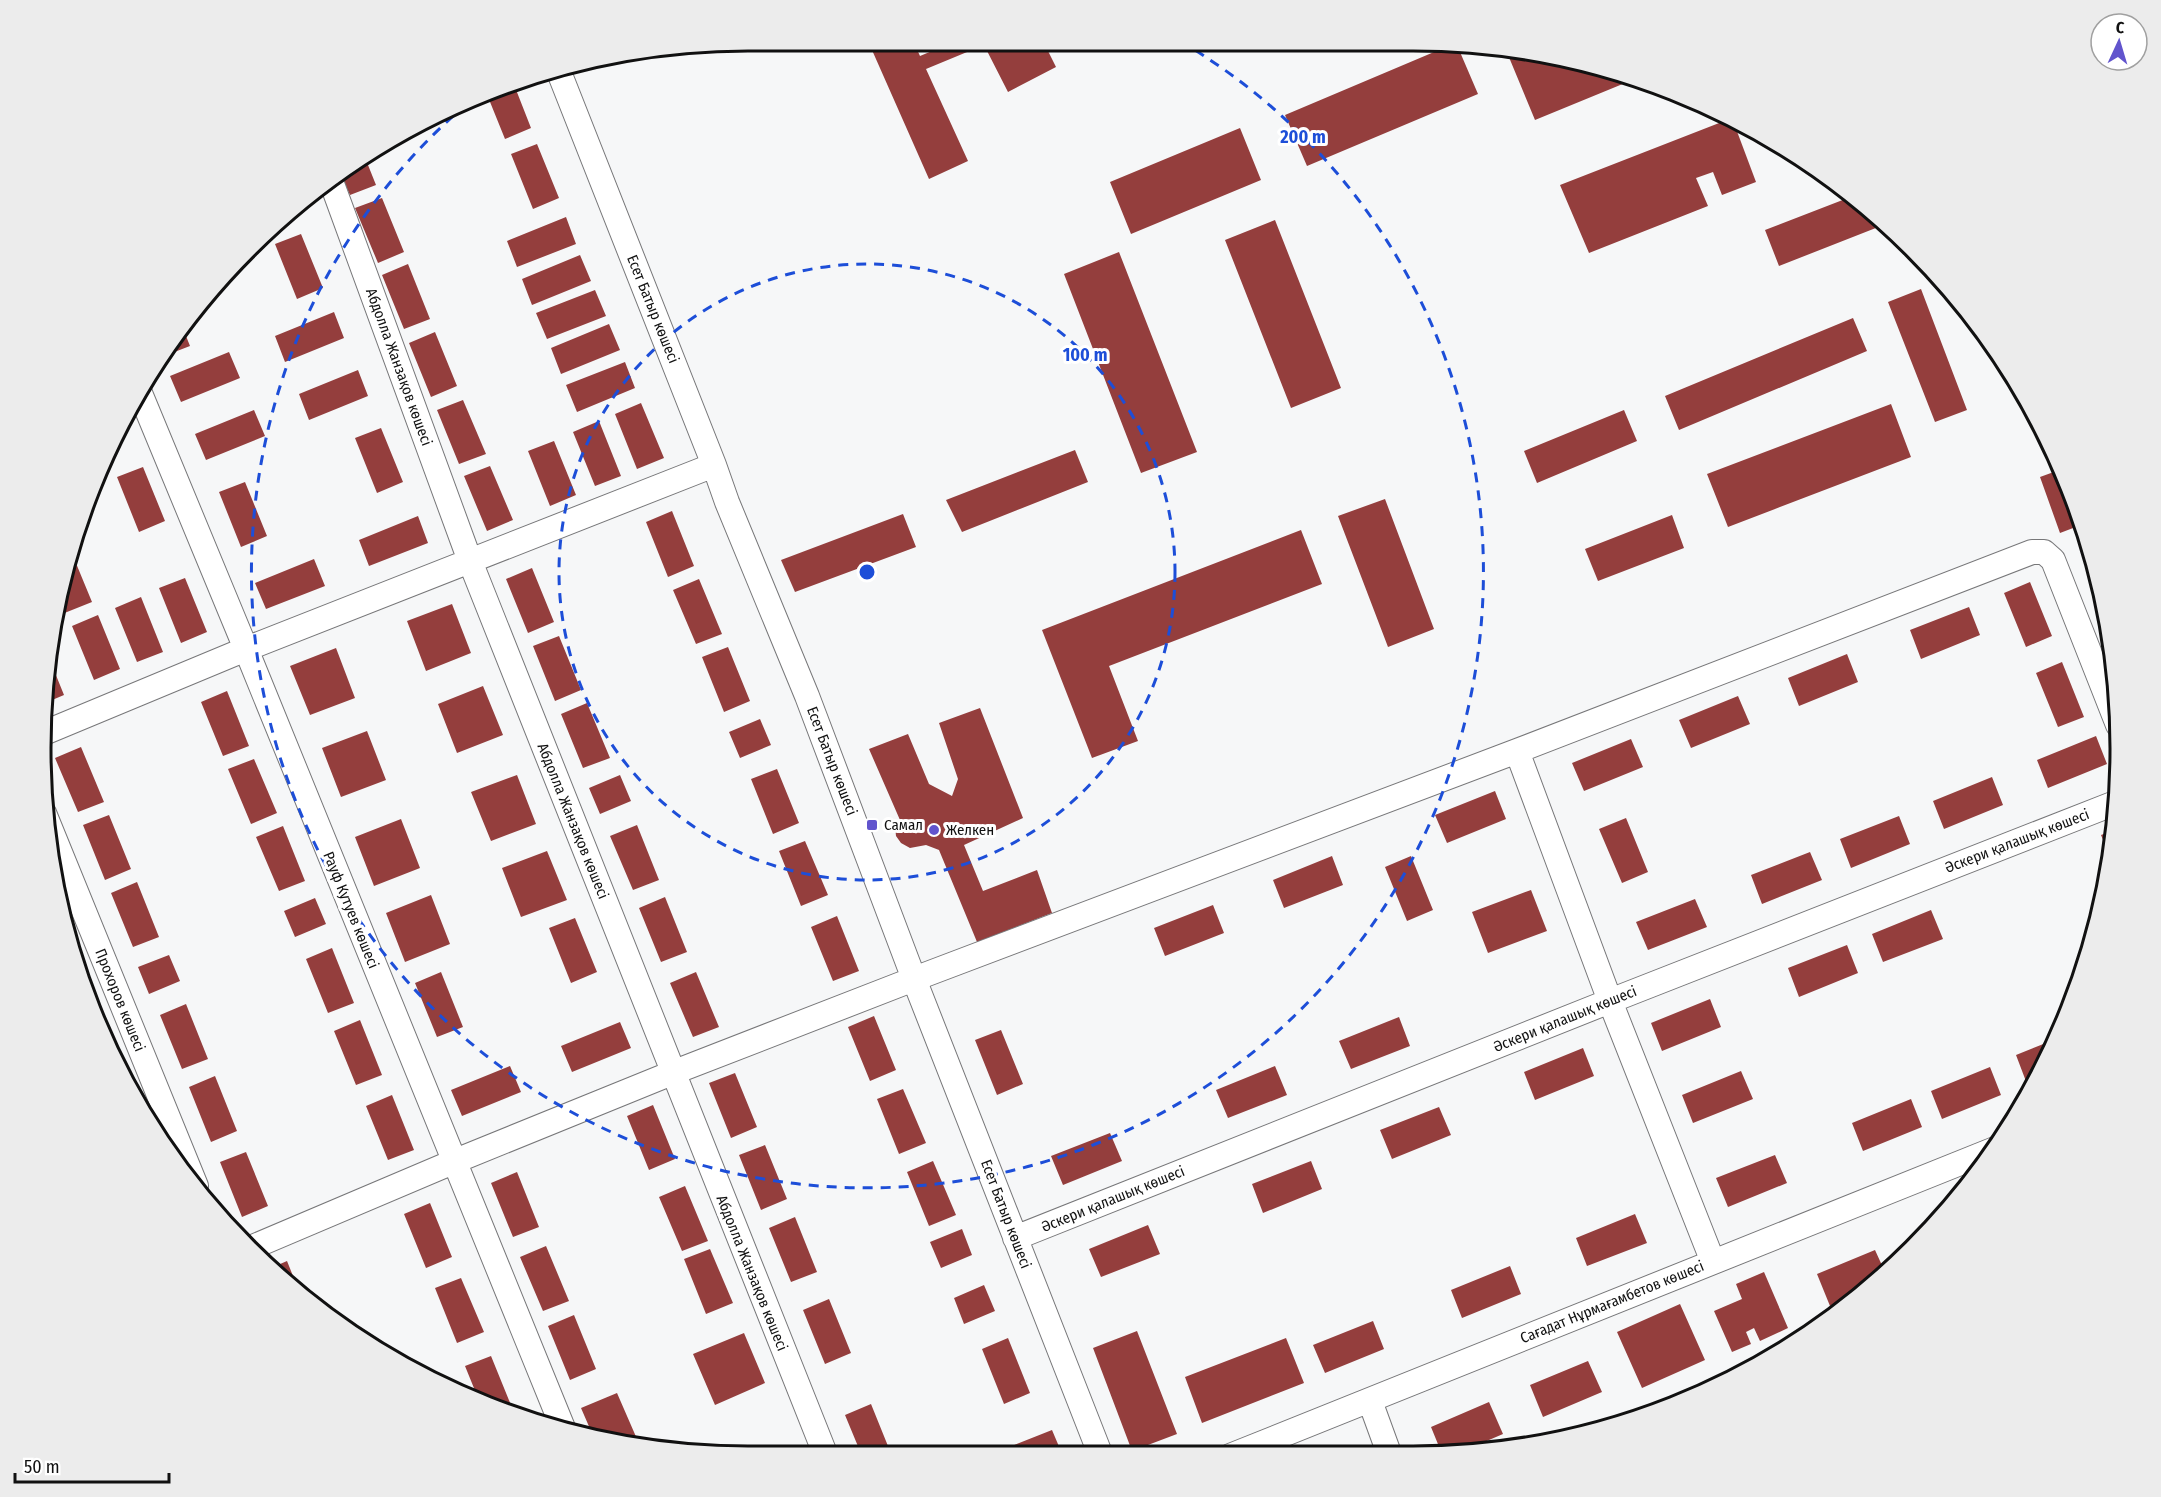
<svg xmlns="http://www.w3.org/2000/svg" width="2161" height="1497" font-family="'Fira Sans Condensed',sans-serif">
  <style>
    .building { fill: #943e3d }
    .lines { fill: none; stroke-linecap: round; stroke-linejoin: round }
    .minor-casing { stroke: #777779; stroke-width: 26 }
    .minor { stroke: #fff; stroke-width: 24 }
    .ring { fill: none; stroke: #1d4ed8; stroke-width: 3; stroke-dasharray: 10 8 }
    .poi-dot { fill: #6154cd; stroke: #fff; stroke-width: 2 }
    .labels { text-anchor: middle; stroke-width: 6; stroke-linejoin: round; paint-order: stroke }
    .street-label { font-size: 15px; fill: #111; stroke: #fff }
    .poi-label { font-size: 15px; fill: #111; stroke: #fff; text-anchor: start }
    .rim { fill: none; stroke: #111; stroke-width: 3 }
    .centre { fill: #1d4ed8; stroke: #fff; stroke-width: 3 }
    .ring-label { font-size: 18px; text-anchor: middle; font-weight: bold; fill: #1d4ed8; stroke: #fff; stroke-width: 6; stroke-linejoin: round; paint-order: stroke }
  </style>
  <rect width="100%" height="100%" fill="#f6f7f8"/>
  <path class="building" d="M868,41H913L920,56L956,41H1043L1056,67L1008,92L984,45L926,69L968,161L929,179Z
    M1453,44L1457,45L1478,94L1307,166L1285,115Z
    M1506,50L1550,54L1630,81L1535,120Z
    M513,82L531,128L505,139L486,92Z
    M1732,118L1756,182L1722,195L1713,172L1696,178L1708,206L1589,253L1560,185Z
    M1240,128L1261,180L1131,234L1110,182Z
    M537,144L559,198L533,209L511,154Z
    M364,155L376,185L350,195L340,173Z
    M1853,196L1886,224L1779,266L1765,230Z
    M382,198L404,252L378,263L355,208Z
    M566,217L576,244L517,267L507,241Z
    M1275,220L1341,388L1291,408L1225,240Z
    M301,234L323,288L297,299L275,244Z
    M1119,252L1197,452L1141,473L1064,274Z
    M580,255L591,281L532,305L522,279Z
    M408,264L430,319L404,329L382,275Z
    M1921,289L1967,410L1935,422L1888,302Z
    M595,290L606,316L547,339L536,313Z
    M334,312L344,338L285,362L275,336Z
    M1853,318L1867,351L1679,430L1665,396Z
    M609,324L620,350L561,374L551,348Z
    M182,326L190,346L164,356L162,352Z
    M435,332L457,386L431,397L409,343Z
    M229,352L240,378L181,402L170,376Z
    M625,362L635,388L577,412L566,385Z
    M358,370L368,396L309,420L299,394Z
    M463,400L486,454L459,464L437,410Z
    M641,403L664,458L637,469L615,414Z
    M1891,404L1911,457L1728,527L1707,474Z
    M254,410L265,436L206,460L195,434Z
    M1624,410L1637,441L1537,483L1524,451Z
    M599,421L621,476L595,486L573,432Z
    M124,422L128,431L117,436L124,423Z
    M381,428L403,482L377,493L355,438Z
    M554,441L576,495L550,506L528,451Z
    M1075,450L1088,482L962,532L946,500Z
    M490,466L513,520L487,531L464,476Z
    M143,467L165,521L139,532L117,477Z
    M2062,469L2067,478L2081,525L2060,533L2040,477Z
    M245,482L267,536L241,547L219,492Z
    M1385,499L1434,629L1388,647L1338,516Z
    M672,511L694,566L668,577L646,522Z
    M903,514L916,547L795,592L781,560Z
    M1672,515L1684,548L1598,581L1585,549Z
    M418,516L428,543L369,566L359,540Z
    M1301,530L1322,584L1109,666L1138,741L1092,758L1042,630Z
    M73,556L92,602L57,616L64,591Z
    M314,559L325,586L266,609L255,583Z
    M532,568L554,622L528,633L506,579Z
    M185,578L207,632L181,643L159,588Z
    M699,579L722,634L696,644L673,590Z
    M2030,582L2052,636L2026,647L2004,593Z
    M141,597L163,652L137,662L115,608Z
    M2104,601L2107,611L2108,626L2099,603Z
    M452,604L471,653L426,671L407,621Z
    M1969,607L1980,635L1921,659L1910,630Z
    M98,615L120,669L94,680L72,626Z
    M559,636L581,690L555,701L533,646Z
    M728,647L750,701L724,712L702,657Z
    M336,648L355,698L310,715L290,666Z
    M47,653L64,695L45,703L47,656Z
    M1847,654L1858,682L1799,706L1788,678Z
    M2062,662L2084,717L2058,727L2036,673Z
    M483,686L503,735L457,753L438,704Z
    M227,691L249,746L223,756L201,702Z
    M1738,696L1750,724L1691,748L1679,720Z
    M587,703L610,758L583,768L561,714Z
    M980,708L1023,818L964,845L983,891L1037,870L1052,913L977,942L939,850L926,845L910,848L901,843L896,836L895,826L900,820L869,749L908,734L929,784L952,796L958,779L939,723Z
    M760,719L771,745L740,758L729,732Z
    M367,731L386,780L341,797L322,748Z
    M2096,736L2107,764L2048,788L2037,760Z
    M1631,739L1643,767L1584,791L1572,763Z
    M81,747L104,802L78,812L55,758Z
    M254,759L277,813L251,824L228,769Z
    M777,769L799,823L773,834L751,779Z
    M517,775L536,824L491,841L471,792Z
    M620,775L631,801L600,814L589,788Z
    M1992,777L2003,805L1944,829L1933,801Z
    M1495,791L1506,819L1447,843L1435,815Z
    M109,815L131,869L105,880L83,825Z
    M1899,816L1910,844L1851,868L1840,839Z
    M1626,818L1648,872L1622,883L1599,829Z
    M401,819L420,868L374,886L355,837Z
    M637,825L659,880L633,890L610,836Z
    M283,826L305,881L279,891L256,837Z
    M2112,831L2110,857L2101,835Z
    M805,841L828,895L801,906L779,851Z
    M547,851L567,900L521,917L502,868Z
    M1810,852L1822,880L1762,904L1751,875Z
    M1332,856L1343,885L1284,908L1273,880Z
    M1411,856L1433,910L1407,921L1385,867Z
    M137,882L159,937L133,947L111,893Z
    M1531,890L1547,931L1488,953L1472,912Z
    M431,895L450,944L405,962L386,913Z
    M665,897L687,952L661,962L639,908Z
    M315,898L326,924L295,937L284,911Z
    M1695,899L1707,927L1648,950L1636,922Z
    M1213,905L1224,933L1165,956L1154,928Z
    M1931,910L1943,939L1883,962L1872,934Z
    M837,916L859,971L833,981L811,927Z
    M575,918L597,972L571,983L549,928Z
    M1847,945L1858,973L1799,997L1788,968Z
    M332,948L354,1003L328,1013L306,959Z
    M169,955L180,981L149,994L138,967Z
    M441,972L463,1027L437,1037L415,983Z
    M696,972L719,1027L693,1037L670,983Z
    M1710,999L1721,1027L1662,1051L1651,1023Z
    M186,1004L208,1059L182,1069L160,1015Z
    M874,1016L896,1070L870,1081L848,1027Z
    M1399,1017L1410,1046L1351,1069L1339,1041Z
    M360,1020L382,1075L356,1085L334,1031Z
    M620,1022L631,1048L572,1072L561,1046Z
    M1001,1030L1023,1084L997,1095L975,1040Z
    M2056,1039L2034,1081L2027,1084L2016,1055Z
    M1583,1048L1594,1076L1535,1100L1524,1072Z
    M510,1066L521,1092L462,1116L451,1090Z
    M1275,1066L1287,1095L1228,1118L1216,1090Z
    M1990,1067L2001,1095L1942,1119L1931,1091Z
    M1741,1071L1753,1099L1693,1123L1682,1095Z
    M735,1073L757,1127L731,1138L709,1083Z
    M215,1076L237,1131L211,1142L189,1087Z
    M903,1089L926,1143L899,1154L877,1099Z
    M392,1095L414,1150L388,1160L366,1106Z
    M1911,1099L1922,1127L1863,1151L1852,1123Z
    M653,1105L675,1159L649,1170L627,1116Z
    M1439,1107L1451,1135L1392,1159L1380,1130Z
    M1110,1133L1122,1161L1063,1185L1051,1156Z
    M765,1145L787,1199L761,1210L739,1155Z
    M246,1152L268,1206L242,1217L220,1162Z
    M1775,1155L1787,1183L1728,1207L1716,1178Z
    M933,1161L956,1215L929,1226L907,1172Z
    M1311,1161L1322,1189L1263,1213L1252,1184Z
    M517,1172L539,1227L513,1237L491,1183Z
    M685,1186L708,1241L682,1251L659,1197Z
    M430,1203L452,1257L426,1268L404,1214Z
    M1635,1214L1647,1243L1587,1266L1576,1238Z
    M795,1217L817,1272L791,1282L769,1228Z
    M1148,1225L1160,1254L1101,1277L1089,1249Z
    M1932,1226L1915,1247L1910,1236Z
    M962,1229L972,1255L941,1268L930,1242Z
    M546,1246L569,1301L543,1311L520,1257Z
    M710,1249L733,1303L706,1314L684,1259Z
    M1875,1250L1885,1272L1858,1294L1830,1306L1817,1274Z
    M287,1261L299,1291L271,1268Z
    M1510,1266L1521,1294L1462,1318L1451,1290Z
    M1764,1272L1788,1328L1760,1341L1754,1328L1746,1332L1751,1344L1732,1352L1714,1311L1742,1299L1736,1284Z
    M461,1278L484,1332L457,1343L435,1288Z
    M984,1285L995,1311L964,1324L954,1298Z
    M829,1299L851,1353L825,1364L803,1310Z
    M1680,1304L1705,1360L1642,1388L1617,1332Z
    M574,1315L596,1369L570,1380L548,1326Z
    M1373,1321L1384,1349L1325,1373L1313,1345Z
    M1137,1331L1177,1434L1132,1451L1093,1348Z
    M744,1333L765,1383L715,1405L693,1354Z
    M1008,1338L1030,1393L1004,1404L982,1349Z
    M1286,1338L1304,1383L1202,1423L1185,1377Z
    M491,1356L513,1410L509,1412L480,1403L465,1366Z
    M1588,1361L1602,1392L1543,1417L1530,1385Z
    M617,1393L637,1439L625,1444L610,1443L594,1438L581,1408Z
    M1489,1402L1503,1434L1461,1452L1442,1454L1431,1427Z
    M871,1404L892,1456H862L845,1415Z
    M1052,1430L1063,1456H986Z"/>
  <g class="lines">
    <g class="minor-casing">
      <path id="minor" d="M557,67L714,465L727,502L807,696L914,979L1101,1456
        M331,181L470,561L826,1456
        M140,393L246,649L563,1428
        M44,733L246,649L714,465
        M1517,751L1610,1001L1713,1262
        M44,813L196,1186
        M1015,1238L1610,1001L2115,803
        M248,1249L453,1162L672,1073L914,979L1517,751L2032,552H2044L2053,560L2118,725
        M1370,1401L1390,1456
        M1230,1456L1995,1149"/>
    </g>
    <use href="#minor" class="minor"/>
  </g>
  <g class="ring">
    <circle cx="867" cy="572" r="308"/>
    <path d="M1180 41A616 616 0 1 1 475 97"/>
  </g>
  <g class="poi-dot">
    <rect x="866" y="819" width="12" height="12" rx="3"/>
    <circle cx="934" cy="830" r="6"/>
  </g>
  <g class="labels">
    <g class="street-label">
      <text transform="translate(653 309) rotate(68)" y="5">Есет Батыр көшесі</text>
      <text transform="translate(399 367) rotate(70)" y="5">Абдолла Жанзақов көшесі</text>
      <text transform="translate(832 761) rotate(69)" y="5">Есет Батыр көшесі</text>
      <text transform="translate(573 821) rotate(68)" y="5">Абдолла Жанзақов көшесі</text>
      <text transform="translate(2017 841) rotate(-21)" y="5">Әскери қалашық көшесі</text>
      <text transform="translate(351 910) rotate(68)" y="5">Рауф Кутуев көшесі</text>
      <text transform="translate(120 1000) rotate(68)" y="5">Прохоров көшесі</text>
      <text transform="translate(1565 1019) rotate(-22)" y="5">Әскери қалашық көшесі</text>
      <text transform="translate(1113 1199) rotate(-22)" y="5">Әскери қалашық көшесі</text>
      <text transform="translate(1006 1214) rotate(69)" y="5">Есет Батыр көшесі</text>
      <text transform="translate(752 1273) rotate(68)" y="5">Абдолла Жанзақов көшесі</text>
      <text transform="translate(1612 1302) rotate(-22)" y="5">Сағадат Нұрмағамбетов көшесі</text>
    </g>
    <g class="poi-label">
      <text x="884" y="830">Самал</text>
      <text x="946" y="835">Желкен</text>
    </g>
  </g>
  <path d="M0 0H2161V1497H0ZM748 51H1413A697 697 0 0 1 2110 748V749A697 697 0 0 1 1413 1446H748A697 697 0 0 1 51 749V748A697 697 0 0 1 748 51Z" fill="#ececec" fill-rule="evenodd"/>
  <path class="rim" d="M748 51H1413A697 697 0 0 1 2110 748V749A697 697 0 0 1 1413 1446H748A697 697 0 0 1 51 749V748A697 697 0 0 1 748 51Z"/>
  <circle cx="867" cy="572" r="9" class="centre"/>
  <g class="ring-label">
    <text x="1303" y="143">200 m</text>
    <text x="1085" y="361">100 m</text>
  </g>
  <g transform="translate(2119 42) rotate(4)"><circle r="28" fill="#ffffff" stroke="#a0a0a0" stroke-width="1.5"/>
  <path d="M0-4.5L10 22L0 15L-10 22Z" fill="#6154cd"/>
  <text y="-9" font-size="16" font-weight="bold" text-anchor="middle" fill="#111111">С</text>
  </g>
  <path d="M15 1473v9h154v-9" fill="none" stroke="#111111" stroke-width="3"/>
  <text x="24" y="1473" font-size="18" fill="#111111" stroke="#ffffff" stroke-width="4.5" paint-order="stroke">50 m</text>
</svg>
